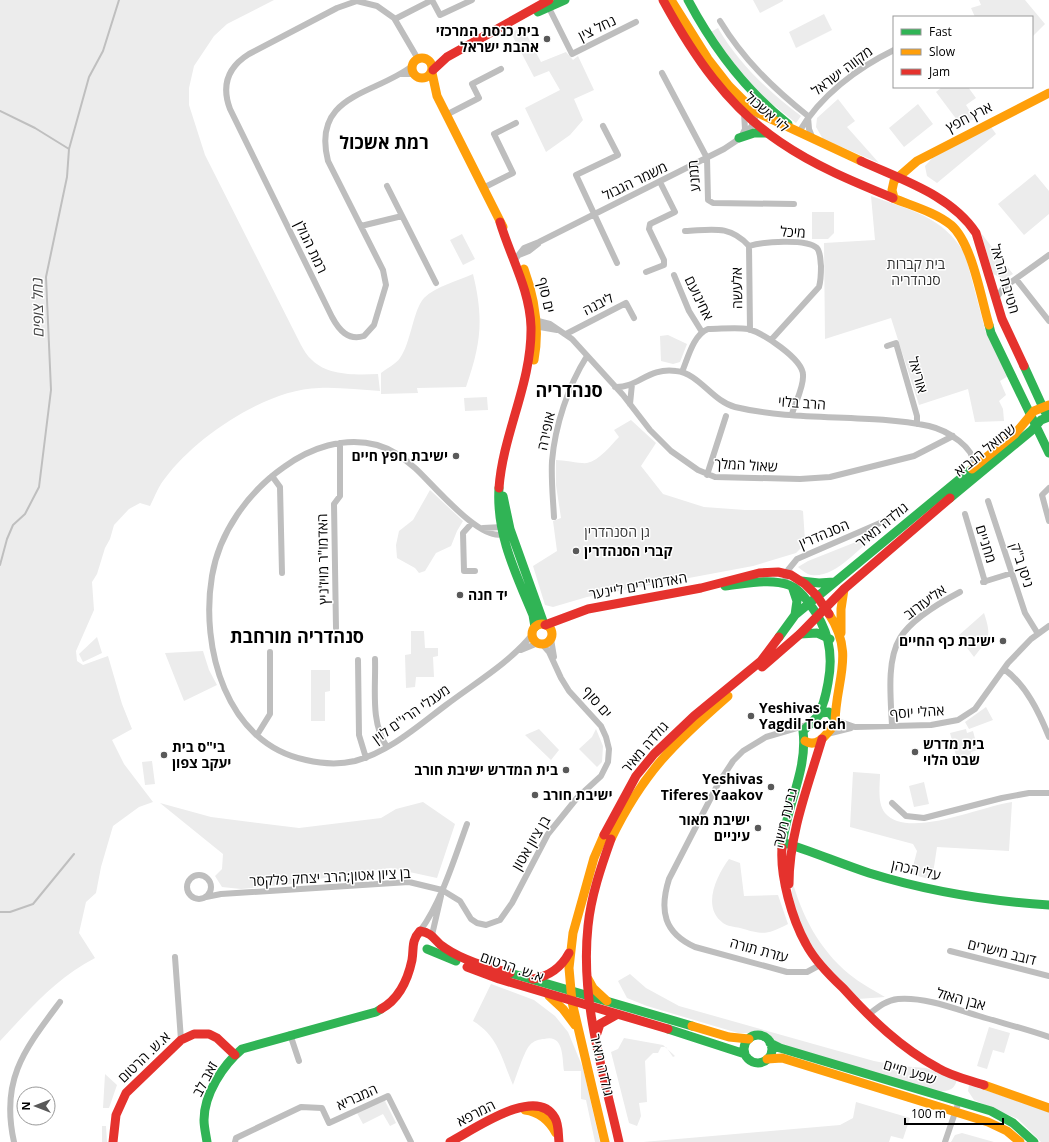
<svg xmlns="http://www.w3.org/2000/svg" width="1049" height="1142" font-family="'Open Sans',Heebo,sans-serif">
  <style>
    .green { fill: #ececec }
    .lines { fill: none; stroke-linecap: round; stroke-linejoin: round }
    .stream { stroke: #bfbfbf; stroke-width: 2 }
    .street { stroke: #bebebe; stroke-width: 6 }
    .fast { stroke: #30b455; stroke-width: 9 }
    .slow { stroke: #ff9f0a; stroke-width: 9 }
    .jam { stroke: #e5322d; stroke-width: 9 }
    .poi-dot { fill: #595959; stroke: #fff; stroke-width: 1.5 }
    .labels { text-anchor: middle; stroke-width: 3; stroke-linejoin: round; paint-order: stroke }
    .street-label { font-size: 14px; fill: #000; stroke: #fff }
    .poi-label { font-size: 14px; font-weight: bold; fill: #000; stroke: #fff; text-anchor: end }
    .park-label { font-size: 14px; fill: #333; stroke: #fff }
    .water-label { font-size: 15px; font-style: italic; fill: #444; stroke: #fff }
    .district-label { font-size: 18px; font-weight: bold; fill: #000; stroke: #fff }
  </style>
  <rect width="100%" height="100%" fill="#fff"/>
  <path class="green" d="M0,0H274L227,24L214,36L194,66L189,88V105L205,155L301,345C304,350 307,356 312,360C328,376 357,375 378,374L380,391C360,390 339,387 319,388C267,389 197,436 166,477C159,485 155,496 150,506L140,503L129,509L114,525L110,539L105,548L97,574L92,582L94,610L76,651L77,661L83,665L108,656L122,704L132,729L112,740L124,764L153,802L139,807L113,826L101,867L96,893L86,902L79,933L95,958C56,978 29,1010 0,1041Z
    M753,0H783V1L760,13Z
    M979,0H1025L1045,24L1032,37V17H975L971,8L981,5Z
    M824,14L832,30L796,48L789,32Z
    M522,26L541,62L566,52L573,60L578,56L594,90L574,99L583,120L570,135L546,152L525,108L560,90L549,71L534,77L511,33Z
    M718,28C738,63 769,92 801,116L796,123L755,90L742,76L709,33Z
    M942,87H968L976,98L966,105L975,119L960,124L936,92Z
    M838,99L855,121L847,127L879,163L823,139L816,127L817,118Z
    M918,104L933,124L904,147L889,128Z
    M991,127L996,134L937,183L927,176L925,166L937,153Z
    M1035,174L1049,191V214L1024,235L998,204Z
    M871,196C910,210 943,216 965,254L986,333L1008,376L1000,381L1006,395L999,401L1003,409L1004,421L975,422L968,389L919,405L891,318L825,339L824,243L875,240Z
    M812,212H834V233L828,239H812Z
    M981,233L1013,274L1004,279L993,274Z
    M462,234L475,259L463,265L450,240Z
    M473,274C484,319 481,344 466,387L417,388L418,393L381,394V373C386,369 396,364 400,358C411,343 413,310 424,298C436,286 458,281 473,274Z
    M668,335L687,344L680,362L673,364L661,361L660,336Z
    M487,397L488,410L465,411L464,398Z
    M631,420L656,443L641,466L663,494L704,507L745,510H800L803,511L805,541L802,547L796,553L753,566L587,597L553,607L545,605L533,566L557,551L553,521L561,518L556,485V460C564,460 582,464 587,463C600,460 610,446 619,437L614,430Z
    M430,490L463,521L457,531L451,546L436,553L425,571L419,573L415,568L397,558L396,545L399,531L413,520Z
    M876,534C860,548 834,579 811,575C806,574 802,570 798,567L808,561Z
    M984,613C992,637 989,638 974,657L958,636Z
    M411,631H424L425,648H438V656L433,657L434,677H416L415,687L406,688L405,655L411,654Z
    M97,637L102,653L83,662L79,654Z
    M203,651L209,670L217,685L184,701L165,653Z
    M311,670H330V691L325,692V721H311Z
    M986,707L993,720L969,729L965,722Z
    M539,729L559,750L551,760L525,735Z
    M596,729L603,746L602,762L597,767L579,749L592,737Z
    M966,729L967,733L973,731L978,750L971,752V755L957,759L950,733Z
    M152,761L155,784L145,785L142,762Z
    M853,772L880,774C880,786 877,803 885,813C907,840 982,806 1012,802L1009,851L937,847L932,880L911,874L917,851L913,844L850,827Z
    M924,782L929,804L914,807L909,786Z
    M423,802L455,824L437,878L391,868L333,876L301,883L241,889L222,887L215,876L222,869L223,854L160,803L211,817L299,828L381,818L396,809Z
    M729,859L740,863L744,896L778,895L788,924C766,935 764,935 740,928C735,927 727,926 723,923C701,907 717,875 729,859Z
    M792,880C802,916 819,949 849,974C860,983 873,990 885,997L858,999C830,973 801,943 793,904C791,897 792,887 792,880Z
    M630,974L646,988L679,1006L874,1061L900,1066L926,1068L957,1080C954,1090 950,1090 940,1092L783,1046L764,1033H738L647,1006L627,998L618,981Z
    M491,984L534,1000L555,1016L568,1032L583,1068L600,1142H595L586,1100L581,1099V1071H564C562,1057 564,1034 544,1039C540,1039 533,1041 530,1045C525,1049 516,1077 513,1085C502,1059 498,1036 473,1021Z
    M989,1027L1010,1033L1004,1053L993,1050L987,1069L977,1066Z
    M624,1038L663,1045L675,1056L673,1057L666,1047H661L658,1053H653L645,1061L647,1102L639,1103L641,1116L637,1126L629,1123L611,1052L618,1049Z
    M105,1074L117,1085L109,1108H103Z
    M969,1085L1049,1111V1142H1041L1018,1119L974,1100L968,1091Z
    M384,1099L396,1123L390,1126L383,1114L363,1124L357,1113Z
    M856,1102L910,1118L903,1139L891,1136L889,1142H643L840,1125L853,1118Z
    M102,1126H106L107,1142H102Z
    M962,1133L994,1142H951L955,1135Z"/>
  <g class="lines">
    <path class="stream" d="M0,111L35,128L69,149
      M0,565L7,539L13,525L25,514L39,487L51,390L46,277L67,177L69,149L89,77L103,51L119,0
      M0,912H10L33,904L74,854"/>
    <path class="street" d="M432,0L440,15L472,0
      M549,8L572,54L636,22
      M395,19L432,0
      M720,21C743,59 773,88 808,116
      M412,66C375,95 311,94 328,161L383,270L386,285L374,325L364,336C348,341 339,330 332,317L230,109C221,85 228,67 249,54L337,8L357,1L377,6L394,18L418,59
      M662,73L707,158L708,200L713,203L794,204
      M401,74H414
      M446,115L479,98L472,84L501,69
      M808,117L809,129L813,139
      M603,126L618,155L576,175L617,263
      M799,132C820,96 857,68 894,50
      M742,135L745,129L744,113
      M387,186L436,283
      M483,188L513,173L494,134L516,123
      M361,226L402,216
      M685,231C711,230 729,224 749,246
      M749,246C762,242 806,238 817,248C821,253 820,260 821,266C821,274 821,280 819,287L771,340
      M749,246L750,330
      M519,255L529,251L538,244
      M514,261L524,248L539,242L724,149C736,141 751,133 755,118
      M646,272L664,265V260L649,229L650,224L675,212L660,182
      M674,275L689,311L702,332
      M1016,279L1049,321
      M996,299L1003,288L1049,255
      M534,323L538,321L550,324L572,339L623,395L650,430L671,451L698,470L715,477L800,479L830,477L914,456L953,436
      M534,326L557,330
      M566,334L626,303L634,318
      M887,346L896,343L917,416V424
      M682,372C688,358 693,335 708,329C721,329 736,327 748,329C763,333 803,359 803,375C804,387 795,403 792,414
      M615,387C638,388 648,367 676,371C699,373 712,401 735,407C798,422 866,413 929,426C946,430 978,448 973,468
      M630,404L632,384
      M707,475L726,416
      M272,476L280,487L282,573
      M1049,488L1042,495L1049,521
      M988,501L1025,613L1038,634
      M965,514L985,582
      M554,517C553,498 551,480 552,461C555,426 568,386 587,356
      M472,523L463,533L464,571H475
      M483,528L503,527
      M505,533C483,546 431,482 415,468C404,458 391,449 377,445C344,436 310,448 284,467C248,492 219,533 212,576C200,647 226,744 306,760C323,764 338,765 355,761C389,752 418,726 446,705C475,683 509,663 532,635
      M983,582L1012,573
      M784,584L788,570L797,559L887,520
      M336,628L334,504L340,496V443
      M551,639L554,657
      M521,650L538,643
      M375,659C376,688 370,722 387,747
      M358,660L359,735L366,758
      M1004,669C1026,685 1039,712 1049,737
      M835,720L855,727L931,725L958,720L975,709L1008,663L1031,639L1049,626
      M807,725L766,737L743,751L733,761L718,784L669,879C659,911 664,933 695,947L787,972H807L820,965
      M892,726C891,701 886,661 900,638C911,620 941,602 960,592
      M827,734L851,728
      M257,735L270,714V652
      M892,803L906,816L924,818L1002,798L1029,793H1049
      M187 887a12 12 0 1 1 24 0a12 12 0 1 1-24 0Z
      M206,897L221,894L409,882L442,890L460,901L471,919L477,923L486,925L500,920L512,903L548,834L577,798L601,776L608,762L609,749L606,737L601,726L569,691L561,678L549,652L542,644
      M420,931C441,903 455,857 467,824
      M432,935L441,896
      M950,951L1049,976
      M175,957L181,1040
      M868,1015C877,1008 886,1000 898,999C925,997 953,1008 979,1016C1002,1023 1026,1029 1049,1037
      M290,1034L299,1061
      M14,1142C0,1079 25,1049 60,1002
      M235,1142L236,1138L301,1107L322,1108L329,1123L388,1096L411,1142
      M945,1142L959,1101"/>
    <path class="fast" d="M688,0C714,49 745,90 788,124
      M538,12L565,0
      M739,138L754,133H767
      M989,325L991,333L1049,453
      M1024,366L1045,412
      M499,488C496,534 516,574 533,615L535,627
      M503,496L510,529L544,624
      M950,498L1031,431L1041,420L1049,417
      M801,581L819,583L834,582
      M725,586C745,584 770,578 789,585C797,588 804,596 809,603C828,628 834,652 828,683C826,694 824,705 818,715
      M793,589L797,601L795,615
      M800,634L817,633L830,639
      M779,637L795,615L972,469
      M782,842C811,851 839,863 869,873C927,891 988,901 1049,905
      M782,848C785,808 808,771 803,731L821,713L829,712L834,718
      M427,949L456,961
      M510,973L692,1026
      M668,1029L745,1054
      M744 1049a14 14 0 1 1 28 0a14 14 0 1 1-28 0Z
      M770,1043L780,1048L991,1111L1013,1123L1034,1142
      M207,1142C206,1135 204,1127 204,1120C204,1094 223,1065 242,1049L376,1012L381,1009"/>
    <path class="slow" d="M671,0L708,59L729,86L754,111L861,161
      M412 68a10 10 0 1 1 20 0a10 10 0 1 1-20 0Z
      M432,73L437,96L503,227
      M893,198C912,206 935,212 951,225C972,243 981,298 989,325
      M894,198L892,190L894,181L917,161L1049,93
      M524,269C535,299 540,328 534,360
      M972,469L1015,434L1034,411L1049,405
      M532 634a10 10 0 1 1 20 0a10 10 0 1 1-20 0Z
      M841,633V609L844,589
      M805,741C818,749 827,733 835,724C835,681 856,655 829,614
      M604,835L594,858L573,933L569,968L572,1002L605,1142
      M611,839C643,773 674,743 728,696
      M588,979L593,988L607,1001
      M549,996L563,1009L575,1025
      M692,1026L729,1037L749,1039
      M767,1059L782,1058L988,1122L1007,1131L1020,1142
      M984,1085L1049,1108
      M525,1110C540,1112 549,1120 556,1133"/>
    <path class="jam" d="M663,0C693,55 728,107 780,142C815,166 854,182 893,198
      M433,70L447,57L549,0
      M861,161C902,180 951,195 976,233L1002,319L1024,366
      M499,488C503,433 532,383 531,327C530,290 510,256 500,222
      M545,625L588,609L701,588L759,573L778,572L791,575L805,584L817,596L829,614
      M762,667L800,634L844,589L950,498
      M604,835L636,776L654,754L694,716L761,661L779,637
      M611,839C601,867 591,896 588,926C580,1000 603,1071 619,1142
      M782,848C780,877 792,919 806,944C815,961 829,975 843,988C871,1019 901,1048 938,1068C951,1076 969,1080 984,1085
      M789,884C789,834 808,786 822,739
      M467,967L499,979L668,1029
      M533,979C550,976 561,968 569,953
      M381,1009C399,999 408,979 412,960C414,948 411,941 420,931C436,934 433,941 445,948C464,961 488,967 510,973
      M596,1036L600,1024L616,1015
      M113,1142L116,1115L126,1093L181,1040L194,1034H209L217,1038L235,1055
      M450,1142C472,1131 536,1084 555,1118C559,1125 558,1134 559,1142"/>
  </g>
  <g class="poi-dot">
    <circle cx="547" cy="39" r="4"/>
    <circle cx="456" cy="456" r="4"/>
    <circle cx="576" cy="551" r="4"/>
    <circle cx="460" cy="595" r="4"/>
    <circle cx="1003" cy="641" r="4"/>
    <circle cx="751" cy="716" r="4"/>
    <circle cx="915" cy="752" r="4"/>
    <circle cx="164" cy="755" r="4"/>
    <circle cx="566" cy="770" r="4"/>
    <circle cx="771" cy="787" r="4"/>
    <circle cx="535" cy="795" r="4"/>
    <circle cx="758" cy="828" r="4"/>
  </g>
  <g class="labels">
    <g class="street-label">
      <text transform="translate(597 28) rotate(-26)" y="5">נחל צין</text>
      <text transform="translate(842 71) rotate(-37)" y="5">מקווה ישראל</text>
      <text transform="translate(767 112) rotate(41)" y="5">לוי אשכול</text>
      <text transform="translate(969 117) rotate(-27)" y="5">ארץ חפץ</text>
      <text transform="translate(694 176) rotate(-95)" y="5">תמנע</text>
      <text transform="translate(635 181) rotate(-26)" y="5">משמר הגבול</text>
      <text transform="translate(793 232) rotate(3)" y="5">מיכל</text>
      <text transform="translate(311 247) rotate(64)" y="5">רמת הגולן</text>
      <text transform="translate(1005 279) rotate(74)" y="5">חטיבת הראל</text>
      <text transform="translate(737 288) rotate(-91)" y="5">אלעשה</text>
      <text transform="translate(546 295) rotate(77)" y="5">ים סוף</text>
      <text transform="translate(699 298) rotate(64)" y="5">אחינועם</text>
      <text transform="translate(598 304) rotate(-27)" y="5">ליבנה</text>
      <text transform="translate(918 375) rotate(74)" y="5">אוריאל</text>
      <text transform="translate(802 403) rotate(4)" y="5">הרב בלוי</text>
      <text transform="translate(546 431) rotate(-78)" y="5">אופירה</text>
      <text transform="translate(985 450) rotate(-39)" y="5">שמואל הנביא</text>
      <text transform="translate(746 465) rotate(3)" y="5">שאול המלך</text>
      <text transform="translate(882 525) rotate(-39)" y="5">גולדה מאיר</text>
      <text transform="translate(824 534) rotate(-23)" y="5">הסנהדרין</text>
      <text transform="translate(986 544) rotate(73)" y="5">מחניים</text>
      <text transform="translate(323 559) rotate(-91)" y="5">האדמו"ר מויז'ניץ</text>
      <text transform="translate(1022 565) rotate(72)" y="5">ניסן ב"ק</text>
      <text transform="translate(638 586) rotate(-10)" y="5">האדמו"רים ליינער</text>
      <text transform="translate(925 602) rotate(-36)" y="5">אליעזרוב</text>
      <text transform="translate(597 702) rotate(49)" y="5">ים סוף</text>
      <text transform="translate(917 712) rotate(-4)" y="5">אהלי יוסף</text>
      <text transform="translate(411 714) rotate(-35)" y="5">מעגלי הרי''ם לוין</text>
      <text transform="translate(645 747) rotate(-49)" y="5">גולדה מאיר</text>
      <text transform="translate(785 818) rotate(-76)" y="5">גבעת משה</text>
      <text transform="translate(531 843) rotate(-59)" y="5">בן ציון אטון</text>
      <text transform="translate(916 870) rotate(13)" y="5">עלי הכהן</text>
      <text transform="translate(330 877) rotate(-3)" y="5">בן ציון אטון;הרב יצחק פלקסר</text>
      <text transform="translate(759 950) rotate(15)" y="5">עזרת תורה</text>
      <text transform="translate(1002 952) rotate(14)" y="5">דובב מישרים</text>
      <text transform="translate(512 967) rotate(19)" y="5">א.ש. הרטום</text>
      <text transform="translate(961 999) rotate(15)" y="5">אבן האזל</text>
      <text transform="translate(144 1057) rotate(-44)" y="5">א.ש. הרטום</text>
      <text transform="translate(602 1065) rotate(77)" y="5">גולדה מאיר</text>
      <text transform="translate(910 1072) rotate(17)" y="5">שפע חיים</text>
      <text transform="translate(205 1079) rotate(-62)" y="5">זאב לב</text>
      <text transform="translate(357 1097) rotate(-24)" y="5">המבריא</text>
      <text transform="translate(476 1113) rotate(-27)" y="5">המרפא</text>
    </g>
    <g class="poi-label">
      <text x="539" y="36">בית כנסת המרכזי<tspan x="539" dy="16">אהבת ישראל</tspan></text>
      <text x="448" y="461">ישיבת חפץ חיים</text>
      <text x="584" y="556" text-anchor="start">קברי הסנהדרין</text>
      <text x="468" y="600" text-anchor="start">יד חנה</text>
      <text x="995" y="646">ישיבת כף החיים</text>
      <text x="759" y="713" text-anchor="start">Yeshivas<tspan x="759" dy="16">Yagdil Torah</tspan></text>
      <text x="923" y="749" text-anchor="start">בית מדרש<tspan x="923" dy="16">שבט הלוי</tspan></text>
      <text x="172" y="752" text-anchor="start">בי"ס בית<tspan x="172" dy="16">יעקב צפון</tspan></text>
      <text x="558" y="775">בית המדרש ישיבת חורב</text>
      <text x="763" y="784">Yeshivas<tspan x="763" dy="16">Tiferes Yaakov</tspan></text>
      <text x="543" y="800" text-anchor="start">ישיבת חורב</text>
      <text x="750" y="825">ישיבת מאור<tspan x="750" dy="16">עיניים</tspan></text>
    </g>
    <g class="park-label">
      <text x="916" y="269">בית קברות<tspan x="916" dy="16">סנהדריה</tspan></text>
      <text x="617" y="537">גן הסנהדרין</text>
    </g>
    <g class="water-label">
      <text transform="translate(38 307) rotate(-91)" y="5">נחל צופים</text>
    </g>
    <g class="district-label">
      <text x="384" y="149">רמת אשכול</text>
      <text x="569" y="397">סנהדריה</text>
      <text x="297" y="643">סנהדריה מורחבת</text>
    </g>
  </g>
  <rect x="893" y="16" width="140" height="72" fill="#ffffff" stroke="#999999"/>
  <rect x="901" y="29" width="20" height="6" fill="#30b455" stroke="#999999"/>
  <text x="929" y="36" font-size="12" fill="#000000">Fast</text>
  <rect x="901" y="49" width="20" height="6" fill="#ff9f0a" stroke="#999999"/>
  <text x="929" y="56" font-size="12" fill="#000000">Slow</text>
  <rect x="901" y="69" width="20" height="6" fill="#e5322d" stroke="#999999"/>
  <text x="929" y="76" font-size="12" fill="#000000">Jam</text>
  <g transform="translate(36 1106) rotate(270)"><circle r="19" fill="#ffffff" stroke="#999999"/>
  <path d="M0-3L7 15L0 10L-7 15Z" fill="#595959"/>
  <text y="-6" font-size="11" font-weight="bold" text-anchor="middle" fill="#000000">N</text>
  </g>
  <path d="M905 1118v6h98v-6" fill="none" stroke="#000000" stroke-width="2"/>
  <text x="911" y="1118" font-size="12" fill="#000000" stroke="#ffffff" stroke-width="3" paint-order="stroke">100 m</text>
</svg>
